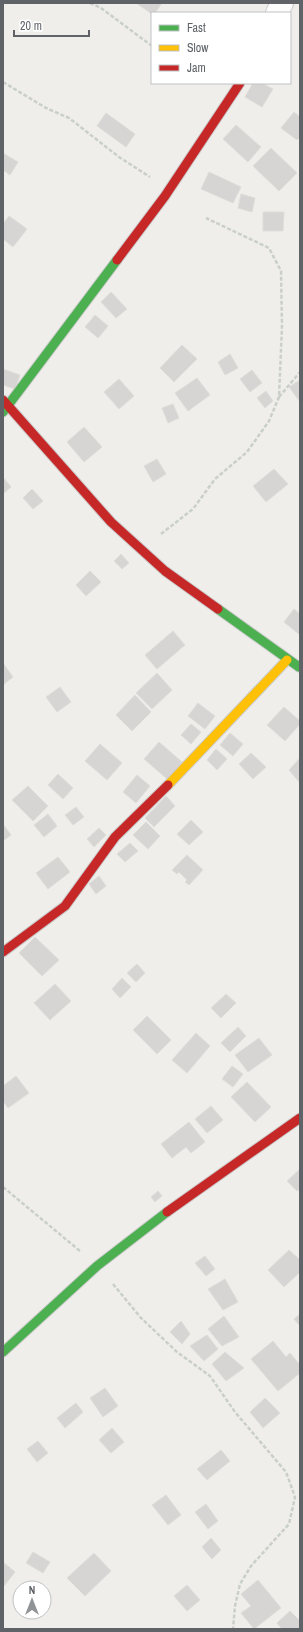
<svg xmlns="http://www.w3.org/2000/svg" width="303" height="1632" font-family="'Archivo Narrow',sans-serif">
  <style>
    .building { fill: #d6d5d3; stroke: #deddd9 }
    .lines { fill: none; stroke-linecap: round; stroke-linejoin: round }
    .street-casing { stroke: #cbcccc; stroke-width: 24 }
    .fast-casing { stroke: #cacacb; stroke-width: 11 }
    .slow-casing { stroke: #cacacb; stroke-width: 11 }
    .jam-casing { stroke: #cacacb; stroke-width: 11 }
    .path { stroke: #cacfcc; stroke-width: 2.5; stroke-dasharray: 4 2; stroke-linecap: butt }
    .street { stroke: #fdfcfc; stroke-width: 22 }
    .fast { stroke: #4caf50; stroke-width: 9 }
    .slow { stroke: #ffc107; stroke-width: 9 }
    .jam { stroke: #c62828; stroke-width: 9 }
  </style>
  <rect width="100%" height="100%" fill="#efeeea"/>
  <path class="building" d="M136,3H162L155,13L152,14Z
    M253,83H262L273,89L262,107L245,97Z
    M294,112L300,117V137L297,140L281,128Z
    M106,113L135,134L126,147L97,126Z
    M236,125L261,147L248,162L223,139Z
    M271,148L297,173L279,191L253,166Z
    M3,153L18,162L10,175L3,170Z
    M209,172L241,187L233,203L201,189Z
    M241,194L255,198L252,212L238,208Z
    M263,212H284L283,231H263Z
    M9,216L27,229L13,247L3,239V224Z
    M111,292L127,309L116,318L101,302Z
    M95,315L108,326L98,338L85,327Z
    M182,345L197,359L174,382L160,368Z
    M230,354L238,368L225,375L218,362Z
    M3,369L20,375L15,389L3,385Z
    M252,370L262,383L250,392L240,379Z
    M197,378L210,395L188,411L175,393Z
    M119,379L134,396L119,409L104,392Z
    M300,380V402L289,387Z
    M266,391L273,401L265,408L257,398Z
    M173,404L179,418L168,423L162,408Z
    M84,427L102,447L84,462L67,442Z
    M157,459L166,474L153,482L144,466Z
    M274,469L288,484L266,502L253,486Z
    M3,477L11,487L3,494Z
    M32,489L43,501L33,509L23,498Z
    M121,554L129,563L122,569L114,561Z
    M90,571L101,582L86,596L76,585Z
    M294,609L300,614V635L284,622Z
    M173,631L185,645L157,669L145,655Z
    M3,663L13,677L3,685Z
    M157,673L172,690L152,709L136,693Z
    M60,687L71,702L57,712L46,697Z
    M135,695L151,712L132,731L116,715Z
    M198,703L215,716L205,729L188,716Z
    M284,707L300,721V724L285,741L267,725Z
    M191,724L201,732L191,744L181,735Z
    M230,733L243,744L233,756L220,745Z
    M159,742L182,762L167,779L144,759Z
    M100,744L122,763L107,780L85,761Z
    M216,749L227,759L217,770L207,760Z
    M251,753L266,767L253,779L239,764Z
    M300,758V783L289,770Z
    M58,774L73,788L63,799L48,785Z
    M137,775L150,786L136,803L123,792Z
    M28,786L48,806L33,821L12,800Z
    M166,796L175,806L154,827L145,818Z
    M76,807L84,817L73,825L65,815Z
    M48,814L57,826L44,837L34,825Z
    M191,820L203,832L189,845L177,834Z
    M146,822L160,836L148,849L133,835Z
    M3,824L11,835L3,841Z
    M99,828L106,835L94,847L87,839Z
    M130,843L138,851L125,862L117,854Z
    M187,855L203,870L189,885L185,882L187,880L179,872L177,874L172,870Z
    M58,857L70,872L48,889L36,873Z
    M99,876L106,886L96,894L89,884Z
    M35,937L59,960L42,976L19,953Z
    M137,964L145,973L136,982L127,973Z
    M122,978L131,987L120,998L112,989Z
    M55,984L71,1001L50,1020L34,1003Z
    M226,994L236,1003L221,1018L211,1008Z
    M147,1016L171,1040L157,1054L133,1030Z
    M238,1027L246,1036L230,1052L221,1043Z
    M196,1033L210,1046L187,1073L172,1060Z
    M259,1038L272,1055L248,1072L235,1055Z
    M232,1066L243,1074L233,1087L222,1079Z
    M16,1076L29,1093L8,1108L3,1101V1086Z
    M247,1082L271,1107L255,1122L231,1097Z
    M211,1106L223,1120L207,1133L195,1119Z
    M189,1122L205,1142L191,1153L186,1147L172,1158L161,1144Z
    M300,1169V1189L297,1191L287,1181Z
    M158,1191L162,1196L155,1202L151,1197Z
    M289,1250L300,1260V1272L284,1287L268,1270Z
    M205,1256L215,1269L206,1276L195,1263Z
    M225,1279L238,1302L223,1310L208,1289Z
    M300,1314V1326L294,1319Z
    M224,1316L239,1337L222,1346L208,1329Z
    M181,1321L190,1334L182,1344L170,1332Z
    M207,1335L218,1349L204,1361L190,1346Z
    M273,1341L286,1357L290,1353L300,1365V1373L278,1391L251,1359Z
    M225,1352L244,1368L226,1381L212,1364Z
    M105,1388L118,1406L103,1417L90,1398Z
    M265,1398L280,1413L263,1428L250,1412Z
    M76,1403L83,1412L65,1428L57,1418Z
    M112,1428L124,1442L111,1453L99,1440Z
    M38,1441L48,1453L37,1462L27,1449Z
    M221,1450L230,1461L207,1480L197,1469Z
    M166,1495L181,1515L168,1525L152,1505Z
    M206,1504L218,1521L208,1529L195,1512Z
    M211,1538L221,1550L212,1559L202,1547Z
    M33,1552L50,1562L43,1573L26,1563Z
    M94,1553L111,1571L85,1596L67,1578Z
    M3,1562L15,1572L4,1586L3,1585Z
    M258,1580L281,1608L254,1629L241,1613L251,1606L241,1594Z
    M187,1585L200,1600L187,1611L174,1596Z
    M290,1611L300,1621V1629H282L277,1623Z"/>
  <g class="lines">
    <g class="street-casing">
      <path id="street" d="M277,13L282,3"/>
    </g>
    <g class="fast-casing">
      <path id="fast" d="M3,412L117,260
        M218,609L299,667
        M3,1352L97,1266L167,1212"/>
    </g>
    <g class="slow-casing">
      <path id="slow" d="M168,785L287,660"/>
    </g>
    <g class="jam-casing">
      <path id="jam" d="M117,260L165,196L240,83
        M3,400L111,522L165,571L218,609
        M3,952L65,906L115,837L168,785
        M167,1212L300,1118"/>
    </g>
    <path class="path" d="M90,3L101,8L152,46
      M3,82L46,108L69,118L119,157L150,177
      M279,397L300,372
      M161,534L193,509L215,479L247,452L269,421L279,397L282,326L281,271L269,248L206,218
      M3,1187L80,1251
      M113,1284L141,1318L177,1352L210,1376L235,1412L286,1472L295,1497L289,1524L251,1566L240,1584L235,1606L233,1629"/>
    <use href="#street" class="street"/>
    <use href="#fast" class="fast"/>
    <use href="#slow" class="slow"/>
    <use href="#jam" class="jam"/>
  </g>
  <rect width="303" height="1632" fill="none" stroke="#5f6368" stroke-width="8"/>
  <rect x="151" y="12" width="140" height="72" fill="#ffffff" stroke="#bfc1c3"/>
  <rect x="159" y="25" width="20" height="6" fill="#4caf50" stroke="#bfc1c3"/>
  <text x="187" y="32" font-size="12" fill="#5f6368">Fast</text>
  <rect x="159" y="45" width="20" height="6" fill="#ffc107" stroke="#bfc1c3"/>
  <text x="187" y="52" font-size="12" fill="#5f6368">Slow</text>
  <rect x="159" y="65" width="20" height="6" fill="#c62828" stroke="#bfc1c3"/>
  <text x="187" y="72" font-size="12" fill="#5f6368">Jam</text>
  <g transform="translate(32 1600)"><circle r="19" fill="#ffffff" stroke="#bfc1c3"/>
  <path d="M0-3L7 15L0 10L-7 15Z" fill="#919496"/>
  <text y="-6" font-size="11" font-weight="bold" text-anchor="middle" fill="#5f6368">N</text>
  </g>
  <path d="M14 30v6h75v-6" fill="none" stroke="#5f6368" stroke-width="2"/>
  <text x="20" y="30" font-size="12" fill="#5f6368" stroke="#ffffff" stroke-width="3" paint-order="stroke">20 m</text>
</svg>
